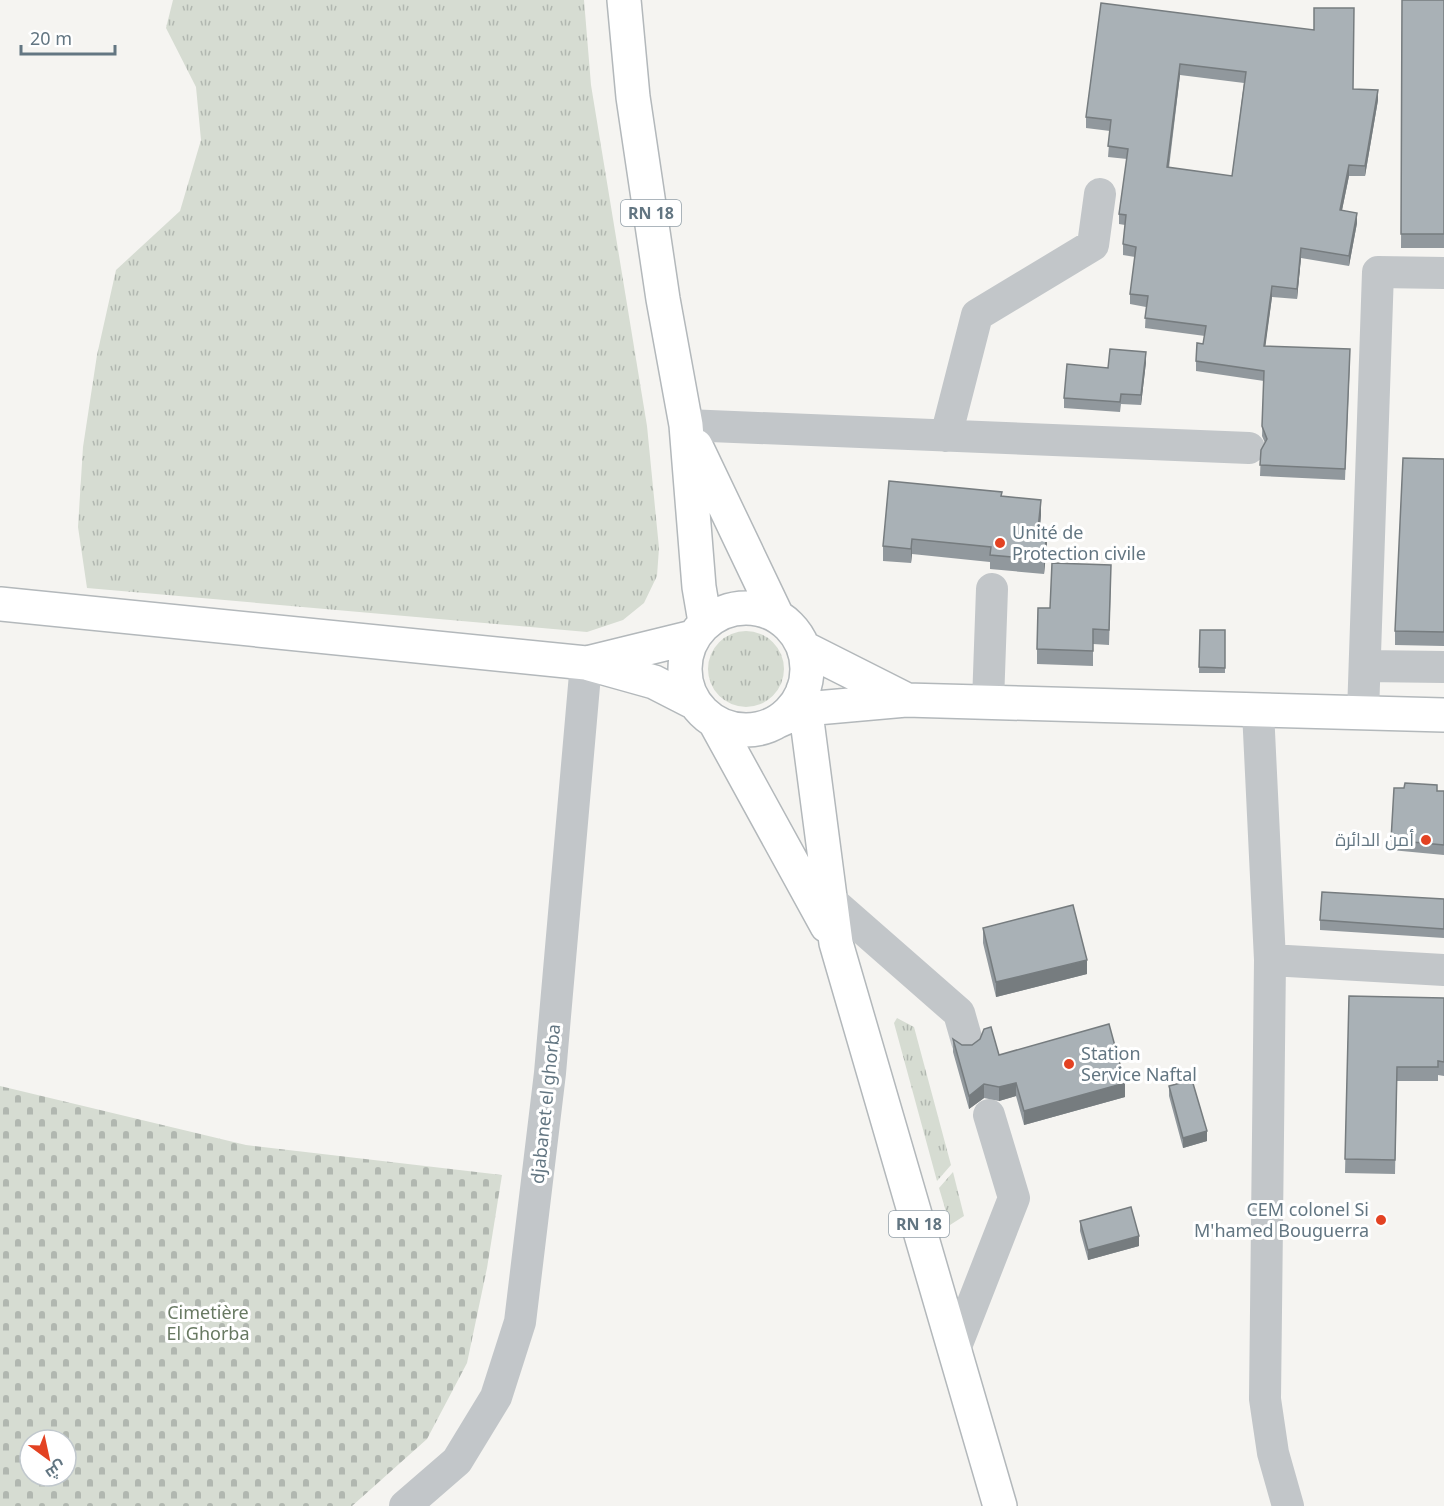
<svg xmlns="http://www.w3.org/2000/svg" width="1444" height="1506" font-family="'Noto Sans',Cairo,sans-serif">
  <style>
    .grass { fill: url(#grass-tufts) }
    .cemetery { fill: url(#cemetery-stones); fill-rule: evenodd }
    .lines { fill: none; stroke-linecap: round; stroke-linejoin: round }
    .major-casing { stroke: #b3b8bb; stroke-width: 36 }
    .minor { stroke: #c2c6c9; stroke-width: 32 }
    .major { stroke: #fff; stroke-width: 33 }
    .wall { fill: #91989d; fill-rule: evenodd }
    .shaded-wall { fill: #767c7f }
    .building { fill: #a9b1b6; stroke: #767c7f; stroke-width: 1.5; fill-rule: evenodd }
    .poi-dot { fill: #e34222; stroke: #fff; stroke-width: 2 }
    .labels { text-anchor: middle; stroke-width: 6; stroke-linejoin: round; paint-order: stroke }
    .shield { fill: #fff; stroke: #929fa8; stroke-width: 1.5 }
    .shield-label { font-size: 16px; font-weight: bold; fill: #637682 }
    .poi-label { font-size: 18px; fill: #637682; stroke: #fff; text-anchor: start }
    .street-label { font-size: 18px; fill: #637682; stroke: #fff }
    .park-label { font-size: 18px; fill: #687962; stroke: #fff }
  </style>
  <defs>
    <pattern id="grass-tufts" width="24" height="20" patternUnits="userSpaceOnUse" patternTransform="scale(1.5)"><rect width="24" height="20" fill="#d6dcd2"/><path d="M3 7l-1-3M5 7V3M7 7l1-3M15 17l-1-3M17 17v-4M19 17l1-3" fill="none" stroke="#b1b7b0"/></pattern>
    <pattern id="cemetery-stones" width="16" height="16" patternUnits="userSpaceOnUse" patternTransform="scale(1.5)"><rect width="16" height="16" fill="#d6dcd2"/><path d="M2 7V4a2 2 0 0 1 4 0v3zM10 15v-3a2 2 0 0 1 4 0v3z" fill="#b1b7b0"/></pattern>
  </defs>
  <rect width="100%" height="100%" fill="#f5f4f1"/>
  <path class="grass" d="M173,0H584L591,85L647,426L659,548L657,576L644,603L623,620L587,632L87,588L78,527L83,447L97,355L116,270L180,211L201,140L196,87L166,28Z
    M708 669a38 38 0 1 1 76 0a38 38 0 1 1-76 0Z
    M897,1018L914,1027L951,1165L937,1181L894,1023Z
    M953,1172L964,1216L950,1225L939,1188Z"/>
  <path class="cemetery" d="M0,1086L246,1145L502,1175L487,1268L467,1363L427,1439L352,1506H0ZM30,1440H66V1476H30Z"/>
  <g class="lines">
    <g class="major-casing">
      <path id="major" d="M624,0L633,97L663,299L686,425L699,587L705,622
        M696,446L777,616
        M0,604L586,663L654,682L695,703
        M685 669a61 61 0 1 1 122 0a61 61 0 1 1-122 0Z
        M804,648L905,699
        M587,663L693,637
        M803,690L836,943L1000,1506
        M778,721L805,709L906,700L1444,715
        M715,722L827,926"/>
    </g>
    <path class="minor" d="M686,425L1249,448
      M946,436L977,315L1093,245L1100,194
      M1365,666L1444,667
      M988,702L992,589
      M1258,711L1270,960L1265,1399L1273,1453L1288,1506
      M1363,713L1378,272L1444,273
      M830,900L959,1013L967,1041
      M1270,960L1444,970
      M955,1349L1014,1198L989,1115
      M405,1506L457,1461L496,1397L520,1322L550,1073L586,663"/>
    <use href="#major" class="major"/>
  </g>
  <path class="wall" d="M1402,0H1444V248H1401Z
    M1101,3L1353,89L1378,100L1365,176H1349L1342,210L1357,223L1349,266L1301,258L1297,299L1272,297L1265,346L1350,360L1345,480L1260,476L1261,450L1265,443L1262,436L1264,381L1196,371V361L1203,344L1205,336L1145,328L1146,307L1130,304V294L1135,257L1123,255V244L1125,225L1119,224V214L1127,159L1108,157L1110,131L1086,128V117ZM1180,75L1244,83L1232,176L1169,168Z
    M1146,362L1141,405L1121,404L1120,412L1064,408V398L1108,368Z
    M1444,459V646L1395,645V631Z
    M1002,496L1041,515L1040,529L1047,544L1044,574L990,569V562L912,554L911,563L883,561V546Z
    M1111,580L1109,645L1093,644V666L1037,664V649L1050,608Z
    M1200,630H1225V673H1199Z
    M1437,791H1444V855L1391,850V840Z
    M1444,899V938L1320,930V920Z
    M983,928L1087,974L996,997L983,943Z
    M1349,996L1444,998V1076L1438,1075V1081H1397L1395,1174L1345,1173Z
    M953,1039L962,1045L999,1055L1125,1097L1024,1125L1016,1096L999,1101L984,1098L969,1109L953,1052Z
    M1169,1086L1207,1141L1183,1148L1169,1096Z
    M1080,1221L1139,1246L1088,1260L1080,1231Z"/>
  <path class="shaded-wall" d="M1180,64V75L1167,178V167Z
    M1378,90V100L1365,176V166Z
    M1349,165V176L1340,220V210Z
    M1357,213V223L1349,266V256Z
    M1301,248V258L1297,299V289Z
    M1272,286V297L1264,357V346Z
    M1146,352V362L1141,405V395Z
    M1041,500V515L1038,544V529Z
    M1047,530V544L1044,574V560Z
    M912,539V554L911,563V549Z
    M1087,960V974L996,997V982Z
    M1016,1083V1096L999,1101V1087Z
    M1125,1083V1097L1024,1125V1111Z
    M984,1084V1098L969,1109V1096Z
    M1207,1131V1141L1183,1148V1138Z
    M1139,1236V1246L1088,1260V1250Z"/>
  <path class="building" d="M1402,0H1444V234H1401Z
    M1101,3L1314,30V8H1354L1353,89L1378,90L1365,166L1349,165L1340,210L1357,213L1349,256L1301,248L1297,289L1272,286L1264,346L1350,349L1345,469L1260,465L1261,450L1267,439L1262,426L1264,371L1196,361L1197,343L1203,344L1206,326L1145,318L1148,296L1130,294L1136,247L1123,244L1126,215L1119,214L1128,149L1108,146L1111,120L1086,117ZM1180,64L1246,72L1232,176L1167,167Z
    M1110,349L1146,352L1141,395L1121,394L1120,402L1064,398L1067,364L1108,368Z
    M1403,458L1444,459V632L1395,631Z
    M889,481L1002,492L1001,496L1041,500L1038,529L1047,530L1044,560L990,555L991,547L912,539L911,549L883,546Z
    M1052,563L1111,565L1109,630L1093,629V651L1037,649L1038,608H1050Z
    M1200,630H1225V668L1199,667Z
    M1405,783L1437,785V791H1444V845L1391,840L1394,788H1404Z
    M1322,892L1444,899V929L1320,920Z
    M1073,905L1087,960L996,982L983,928Z
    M1349,996L1444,998V1062L1438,1061V1067H1397L1395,1160L1345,1159Z
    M1109,1024L1125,1083L1024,1111L1016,1083L999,1087L984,1084L969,1096L953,1039L962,1045H972L980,1039L984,1029L991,1027L999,1055Z
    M1192,1080L1207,1131L1183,1138L1169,1086Z
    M1131,1207L1139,1236L1088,1250L1080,1221Z"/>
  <g class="poi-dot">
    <circle cx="1000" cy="543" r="6"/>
    <circle cx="1426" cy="840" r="6"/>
    <circle cx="1069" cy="1064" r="6"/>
    <circle cx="1381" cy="1220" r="6"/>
  </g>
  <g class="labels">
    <g class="shield">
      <rect x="621" y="200" width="60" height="26" rx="4.5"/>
      <rect x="889" y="1211" width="60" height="26" rx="4.5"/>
    </g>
    <g class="shield-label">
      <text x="651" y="219">RN 18</text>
      <text x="919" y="1230">RN 18</text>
    </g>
    <g class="poi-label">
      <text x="1012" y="539">Unité de<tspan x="1012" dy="21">Protection civile</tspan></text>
      <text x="1414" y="846" text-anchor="end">أمن الدائرة</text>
      <text x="1081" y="1060">Station<tspan x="1081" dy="21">Service Naftal</tspan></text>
      <text x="1369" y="1216" text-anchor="end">CEM colonel Si<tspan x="1369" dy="21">M'hamed Bouguerra</tspan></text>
    </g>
    <g class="street-label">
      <text transform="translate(546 1104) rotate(-84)" y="6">djabanet el ghorba</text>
    </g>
    <g class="park-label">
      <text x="208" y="1319">Cimetière<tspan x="208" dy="21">El Ghorba</tspan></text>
    </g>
  </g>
  <g transform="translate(48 1458) rotate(147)"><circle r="28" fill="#ffffff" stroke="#c1c8cd" stroke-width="1.5"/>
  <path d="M0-4.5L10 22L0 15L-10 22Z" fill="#e34222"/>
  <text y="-9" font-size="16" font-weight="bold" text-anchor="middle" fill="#637682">ش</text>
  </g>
  <path d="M21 45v9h94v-9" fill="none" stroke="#637682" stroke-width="3"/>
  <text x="30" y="45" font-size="18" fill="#637682" stroke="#ffffff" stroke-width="4.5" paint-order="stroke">20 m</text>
</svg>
